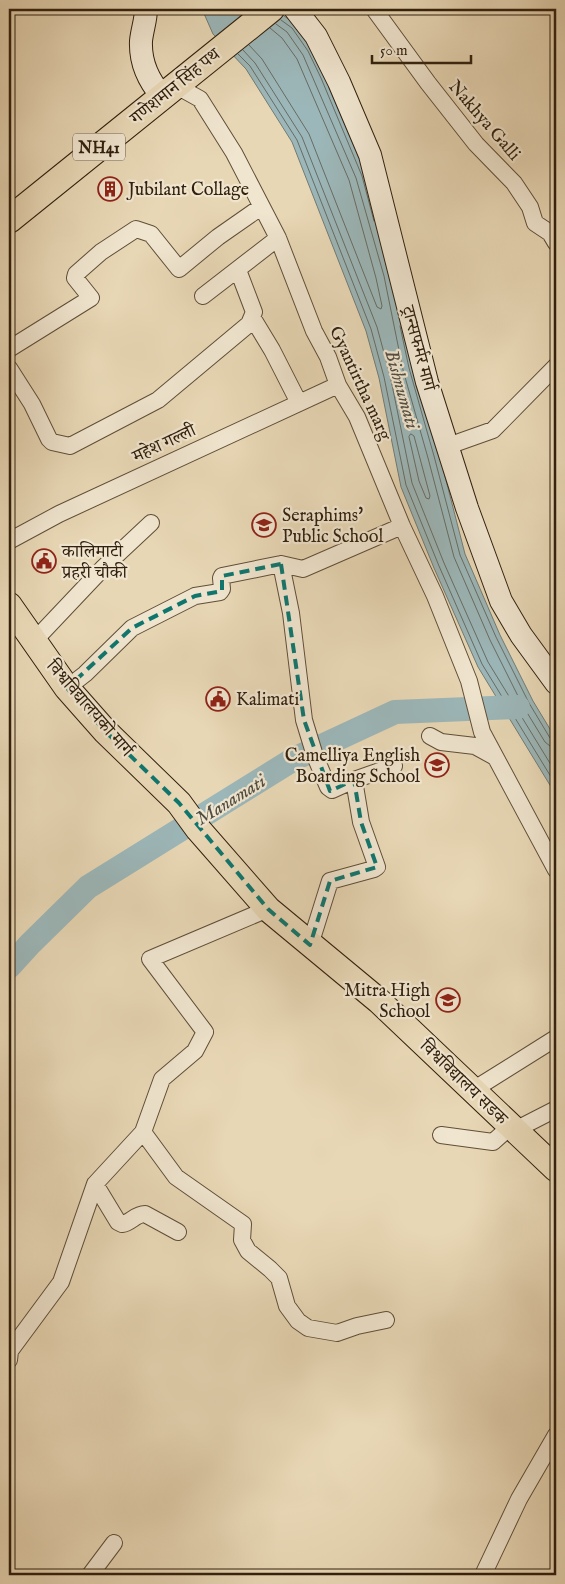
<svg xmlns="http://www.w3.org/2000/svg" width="565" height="1584" font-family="'IM FELL English','Noto Serif Devanagari',serif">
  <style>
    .water { fill: #9cb7b9; stroke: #717b75 }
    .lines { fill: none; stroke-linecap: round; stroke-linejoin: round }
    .shore { stroke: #666c64; stroke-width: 1 }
    .river { stroke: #9cb7b9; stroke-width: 24 }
    .minor-casing { stroke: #5f4e38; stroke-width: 18 }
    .secondary-casing { stroke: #31200e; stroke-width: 24 }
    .primary-casing { stroke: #31200e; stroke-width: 27 }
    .trunk-casing { stroke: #31200e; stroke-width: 28 }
    .minor { stroke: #f0e5cf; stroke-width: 16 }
    .secondary { stroke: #f0e5cf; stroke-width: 22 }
    .primary { stroke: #e8d7b5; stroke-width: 25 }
    .trunk { stroke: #e8d7b5; stroke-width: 26 }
    .marked { fill: none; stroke: #0f766e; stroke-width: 4; stroke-dasharray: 10 6; stroke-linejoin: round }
    .labels { text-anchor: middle; stroke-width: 4.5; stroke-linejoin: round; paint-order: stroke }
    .shield { fill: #f0e5cf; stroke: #6a5b48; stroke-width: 1 }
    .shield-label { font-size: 16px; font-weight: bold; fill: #31200e }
    .street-label { font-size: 18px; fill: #31200e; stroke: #f0e5cf }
    .poi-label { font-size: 18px; fill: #31200e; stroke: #f0e5cf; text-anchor: start }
    .water-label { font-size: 19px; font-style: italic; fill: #514d41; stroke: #f0e5cf }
  </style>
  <rect width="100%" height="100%" fill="#e8d7b5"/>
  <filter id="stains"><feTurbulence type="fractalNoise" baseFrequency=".004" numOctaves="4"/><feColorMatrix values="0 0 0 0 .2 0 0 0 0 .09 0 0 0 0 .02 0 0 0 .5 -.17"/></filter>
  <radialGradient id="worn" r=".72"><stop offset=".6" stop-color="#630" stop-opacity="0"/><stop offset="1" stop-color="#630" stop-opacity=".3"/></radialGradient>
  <path class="water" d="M202,9H278L284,16L296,24L313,49L367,174L465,554L500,635L533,701L556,739V795L478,667L434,568L401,487L379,378L366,331L292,142L246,69L213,34Z"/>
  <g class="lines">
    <path class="shore" d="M281,20L292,28L308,51L321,78L362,176L374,221
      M276,24L287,32L303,55L356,178L384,276L403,370L428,458L454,557L490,640L523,706L545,742L550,746L556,747
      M249,45L262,59L309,134L377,307L381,309L382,306L376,278L349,180L297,59L282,38L270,28
      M243,50L255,63L302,137L377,327L390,375L412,483L444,563L488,662L556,773
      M238,54L250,66L297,140L371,329L384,377L406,485L439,566L482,664L556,785
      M400,326L409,368L434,456L460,555L496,637L529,703L550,738L556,741
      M411,434L414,436L430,496L429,499L426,498L419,481L409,437Z"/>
    <path class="river" d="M9,967L30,944L88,887L294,759L395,712L518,707"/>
    <g class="minor-casing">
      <path id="minor" d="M374,9L428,83L476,144L514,183L530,207L535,223L550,233L556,243
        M168,94L182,89L200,99L234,153L278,238L314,331L328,357L338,385L357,417L402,526L435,596L469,681L482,732L556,870
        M203,296L278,238
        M252,317L272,350L299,403
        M9,349L91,298L75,278L76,274L101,252L136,229L151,234L179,269L218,237L261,207
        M9,368L32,404L49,439L52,442L70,446L158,400L249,324L254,312L238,270
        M448,446L493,430L556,366
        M9,541L59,514L338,385
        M281,564L291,613L304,720L315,756L328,787L332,790L354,780L361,822L377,867L374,869L330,881L310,945
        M34,641L104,567L151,523
        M67,688L85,674L132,628L195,596L220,592L222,589L221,578L222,576L281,564L303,569L402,526
        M430,736L441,742L475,746L495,757
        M354,780L394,766
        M473,1090L556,1038
        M515,1130L556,1109
        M143,1132L176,1177L243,1224L242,1240L248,1251L270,1269L279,1278L287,1306L298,1321L308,1328L337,1333L357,1326L386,1320
        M441,1135L493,1142L511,1126
        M95,1184L118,1222L122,1224C131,1223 135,1214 145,1214L178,1232
        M9,1360L10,1351L61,1282L95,1184L143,1132L162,1079L195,1051L205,1032L150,959L268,909
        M90,1575L114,1543
        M483,1575L519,1499L556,1435"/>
    </g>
    <g class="secondary-casing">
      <path id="secondary" d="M146,9C146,20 142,30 141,41C140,63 148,80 162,96
        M295,9L316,36L339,82L370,155L427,382L467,508L501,601L521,635L556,683"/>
    </g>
    <g class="primary-casing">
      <path id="primary" d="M9,605L67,688L105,731L179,803L198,829L268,909L379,1001L556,1169"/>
    </g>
    <g class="trunk-casing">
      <path id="trunk" d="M9,220L271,9"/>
    </g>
    <use href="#minor" class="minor"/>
    <use href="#secondary" class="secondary"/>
    <use href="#primary" class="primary"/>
    <use href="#trunk" class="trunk"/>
  </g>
  <path class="marked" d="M281,564L304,720L330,791L354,780L361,822L377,867L330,881L310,945L268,909L179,803L105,731L67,688L132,628L195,596L222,591V576Z"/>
  <defs>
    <g id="building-ring" transform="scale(1.25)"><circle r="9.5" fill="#f0e5cf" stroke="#8f2418" stroke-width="1.5"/><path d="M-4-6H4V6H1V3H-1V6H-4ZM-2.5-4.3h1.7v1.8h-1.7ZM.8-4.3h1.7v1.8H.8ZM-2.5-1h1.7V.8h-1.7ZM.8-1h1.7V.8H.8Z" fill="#8f2418"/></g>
    <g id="school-ring" transform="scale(1.25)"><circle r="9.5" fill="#f0e5cf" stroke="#8f2418" stroke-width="1.5"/><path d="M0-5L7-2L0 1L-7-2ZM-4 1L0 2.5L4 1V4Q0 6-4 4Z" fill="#8f2418"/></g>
    <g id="civic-ring" transform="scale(1.25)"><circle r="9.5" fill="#f0e5cf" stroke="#8f2418" stroke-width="1.5"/><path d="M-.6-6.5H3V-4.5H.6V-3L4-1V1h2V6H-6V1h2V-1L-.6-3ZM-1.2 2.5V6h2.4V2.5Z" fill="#8f2418"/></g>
  </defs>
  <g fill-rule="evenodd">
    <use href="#building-ring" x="110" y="189"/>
    <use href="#school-ring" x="264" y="525"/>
    <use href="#civic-ring" x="44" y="561"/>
    <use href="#civic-ring" x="218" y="699"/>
    <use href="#school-ring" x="437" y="765"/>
    <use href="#school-ring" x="448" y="1000"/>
  </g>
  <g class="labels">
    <rect class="shield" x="73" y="133.5" width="52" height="27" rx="4"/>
    <g class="shield-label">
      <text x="99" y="153">NH41</text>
    </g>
    <g class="street-label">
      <text transform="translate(175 86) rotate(-39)" y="6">गणेशमान सिंह पथ</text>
      <text transform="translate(485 120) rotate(49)" y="6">Nakhya Galli</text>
      <text transform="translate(419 348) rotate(75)" y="6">ट्रान्सफर्मर मार्ग</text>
      <text transform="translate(361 383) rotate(65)" y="6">Gyantirtha marg</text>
      <text transform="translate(164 443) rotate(-25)" y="6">महेश गल्ली</text>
      <text transform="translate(90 708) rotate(49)" y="6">विश्वविद्यालयको मार्ग</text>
      <text transform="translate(464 1082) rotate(44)" y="6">विश्वविद्यालय सडक</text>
    </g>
    <g class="poi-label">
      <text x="128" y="195">Jubilant Collage</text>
      <text x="282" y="521">Seraphims'<tspan x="282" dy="21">Public School</tspan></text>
      <text x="62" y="557">कालिमाटी<tspan x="62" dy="21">प्रहरी चौकी</tspan></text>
      <text x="236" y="705">Kalimati</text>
      <text x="420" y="761" text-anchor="end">Camelliya English<tspan x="420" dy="21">Boarding School</tspan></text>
      <text x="430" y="996" text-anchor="end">Mitra High<tspan x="430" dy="21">School</tspan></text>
    </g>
    <g class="water-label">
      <text transform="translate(403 389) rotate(74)" y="7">Bishnumati</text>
      <text transform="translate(230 799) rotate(-32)" y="7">Manamati</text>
    </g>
  </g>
  <rect width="565" height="1584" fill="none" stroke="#e8d7b5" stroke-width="30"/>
  <rect x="10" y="10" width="545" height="1564" fill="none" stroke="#31200e" stroke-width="2.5"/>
  <rect x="15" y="15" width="535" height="1554" fill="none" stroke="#31200e"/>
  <path d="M372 55v8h99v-8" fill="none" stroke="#31200e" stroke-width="2.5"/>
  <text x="380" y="55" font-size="15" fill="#31200e" stroke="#f0e5cf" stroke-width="4" paint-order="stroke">50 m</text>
  <rect width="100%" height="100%" filter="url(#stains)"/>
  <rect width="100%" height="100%" fill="url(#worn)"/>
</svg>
